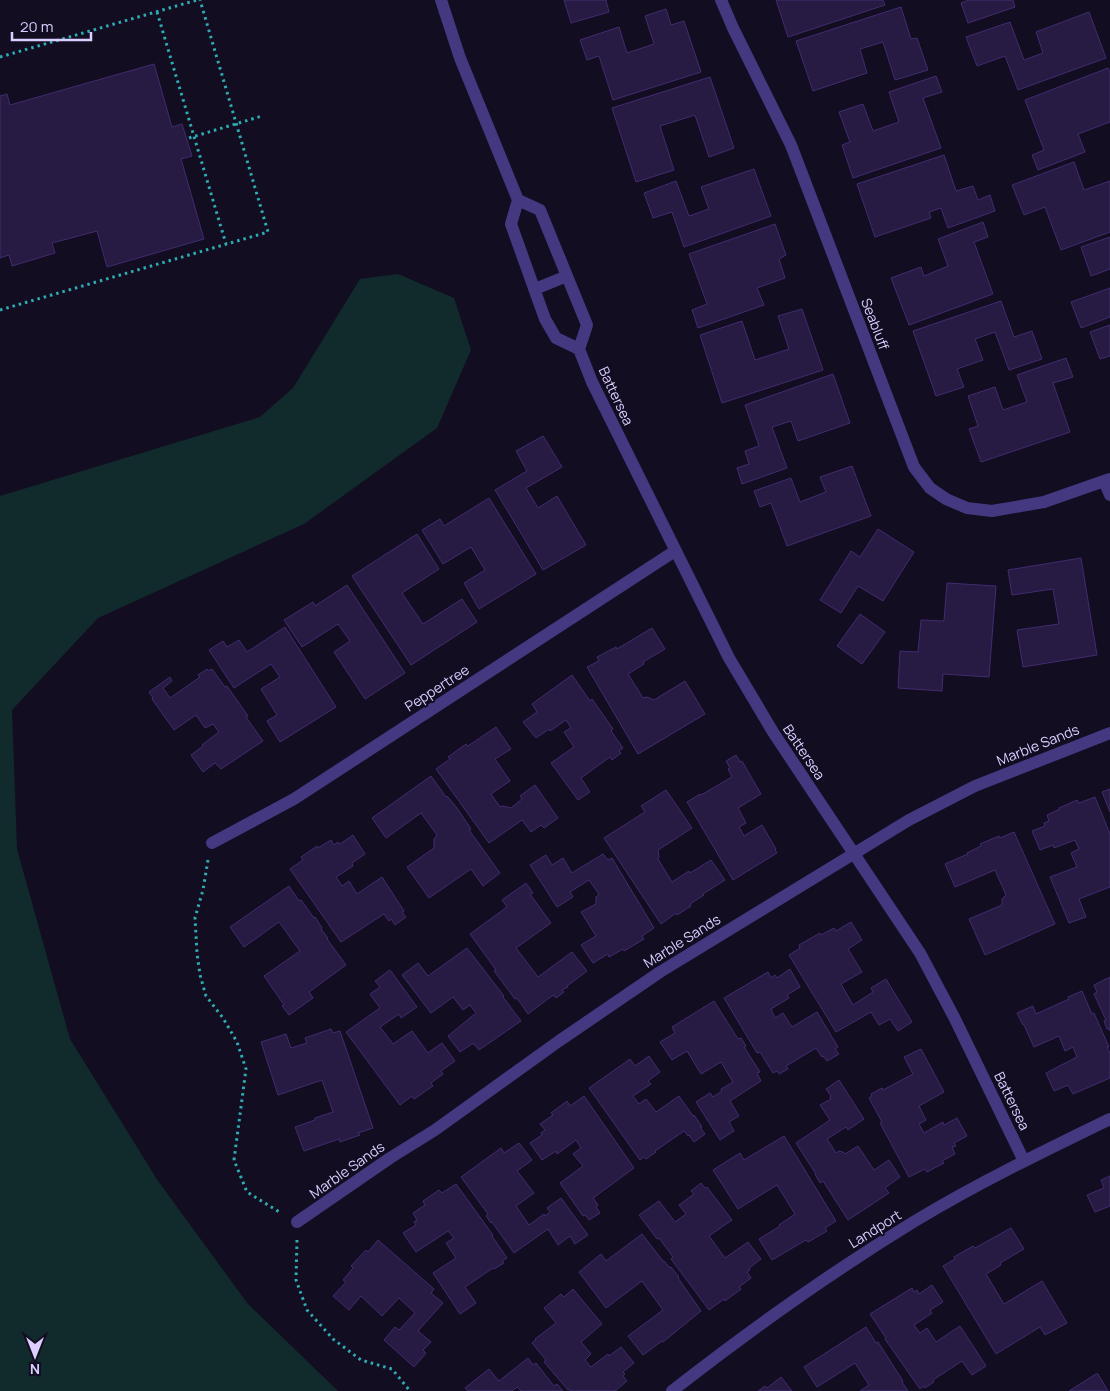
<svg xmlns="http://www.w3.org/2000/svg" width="1110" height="1391" font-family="Manrope,sans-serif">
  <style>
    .green { fill: #112a2c }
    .building { fill: #271a43; stroke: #412c6f }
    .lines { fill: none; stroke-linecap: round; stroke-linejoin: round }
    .path { stroke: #2facb3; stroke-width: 3; stroke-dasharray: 2.5 4; stroke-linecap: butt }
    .minor { stroke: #443981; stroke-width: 12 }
    .labels { text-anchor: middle; stroke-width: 4; stroke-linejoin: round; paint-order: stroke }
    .street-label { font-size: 14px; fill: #dacfff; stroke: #130d22 }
  </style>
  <rect width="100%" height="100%" fill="#130d22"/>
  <path class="green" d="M398,274L454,298L471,350L437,428L304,524L98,618L12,710L17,849L70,1039L158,1181L248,1304L338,1391H0V496L260,417L293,388L360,279Z"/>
  <path class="building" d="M564,0H606L609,12L571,23Z
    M776,0H883L885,5L788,37Z
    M969,0H1013L1015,7L968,23L961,3Z
    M901,7L911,39L917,38L928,70L895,80L883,42L860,49L867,73L813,91L796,41Z
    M666,9L671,25L684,21L701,72L613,100L599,56L587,60L580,40L619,27L627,53L654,44L645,16Z
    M1089,12L1106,58L1018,90L1005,56L977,66L966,37L1010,22L1024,60L1043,53L1036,32Z
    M154,64L172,127L182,124L192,156L181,159L204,239L107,267L97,231L52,243L55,253L12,266L9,255L0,258V96L7,94L10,105Z
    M1108,68L1110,72V122L1078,134L1085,152L1038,170L1032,155L1044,150L1025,100Z
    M936,76L942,92L923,98L941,148L853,178L842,145L850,142L839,112L863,104L873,131L899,122L889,92Z
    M710,77L734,148L709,157L695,115L660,126L674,170L636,182L612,108Z
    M944,155L956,191L973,186L978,200L990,195L995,211L948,228L941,208L929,212L931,218L875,237L857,184Z
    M1074,162L1084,190L1110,181V232L1061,250L1045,207L1024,215L1012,185Z
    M754,169L771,216L684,247L672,212L653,218L644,193L676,181L689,216L709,209L701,187Z
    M983,222L988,237L974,242L993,294L909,325L891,278L921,267L924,276L948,266L938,239Z
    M775,224L786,255L779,259L785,278L757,288L764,305L698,328L692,310L707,304L689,254Z
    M1110,237V269L1091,276L1081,247Z
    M1110,288V317L1081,328L1071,302Z
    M1001,301L1014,337L1032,331L1042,359L1009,370L995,332L975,339L983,360L957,369L964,387L936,396L913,331Z
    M802,309L823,370L722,403L700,335L742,321L755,360L789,349L778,316Z
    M1110,325V356L1100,359L1090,332Z
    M1066,358L1073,377L1053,383L1070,432L981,462L969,429L978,426L968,396L995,387L1003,410L1027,402L1017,375Z
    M833,374L850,423L798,441L791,421L772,427L787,468L742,484L737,468L749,464L745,451L759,446L745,405Z
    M543,436L562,467L526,488L538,508L557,496L586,545L543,570L495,490L527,471L516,451Z
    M852,466L871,516L787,546L771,503L760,507L754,491L791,478L800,502L826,492L820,477Z
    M489,498L536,574L479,609L464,583L485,570L471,547L443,564L422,530L440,519L444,526Z
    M878,529L914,552L883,601L858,586L841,613L820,600L851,551L860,557Z
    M417,534L439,569L402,593L423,624L462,599L477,622L411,665L352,576Z
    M1081,558L1097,655L1023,667L1017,630L1059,624L1053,589L1012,595L1008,570Z
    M947,583L996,586L989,677L943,674L942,691L898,688L900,651L918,652L921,620L944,621Z
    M347,585L405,673L365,699L334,652L350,641L338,624L302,647L284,620L313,602L315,606Z
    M860,614L885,632L862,664L837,646Z
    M285,627L336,707L280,742L267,721L277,715L261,689L280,677L271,664L234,688L209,650L223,641L227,647L239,640L247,652Z
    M652,628L665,649L643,662L644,664L628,674L643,698L647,697L654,700L685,681L705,714L638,754L587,667L599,661L597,657L616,647L617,649Z
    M207,669L208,671L212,669L225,687L227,686L248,716L246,717L263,741L221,769L215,763L203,772L191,755L203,746L202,745L219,732L213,724L205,728L196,715L174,730L152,699L153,698L149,692L170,677L172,681L163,688L170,698L200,677L198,675Z
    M572,675L590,701L592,699L613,729L611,731L623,748L619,751L621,753L612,760L610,757L581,778L590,792L578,800L551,763L574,747L564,732L571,728L566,720L550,731L549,729L536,738L523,722L537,712L532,704Z
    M496,727L511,749L495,759L510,781L491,794L500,807L503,806L511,808L522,799L520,796L535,785L558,818L544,828L541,825L531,832L522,820L489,843L436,769L450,759L448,757L466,744L468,746Z
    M736,755L740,762L742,761L761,794L738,808L746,823L739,827L744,836L762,825L776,849L775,850L777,853L733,880L687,802L700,794L701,795L732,777L728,769L730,768L726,761Z
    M431,776L446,797L447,796L457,808L471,829L469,830L500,873L483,886L471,869L429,898L407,867L434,848V839L437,835L421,813L386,838L372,818Z
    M1110,789V812L1102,792Z
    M666,790L692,828L658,850L659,857L658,859L672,882L689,871L690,873L711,860L725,880L703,894L704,895L690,904L691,906L677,915L676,913L661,924L604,838L645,812L641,806Z
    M1095,797L1110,834V887L1079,899L1086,917L1069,923L1050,877L1077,867L1071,853L1079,849L1075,840L1054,848L1053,845L1040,850L1032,831L1045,826L1044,823L1049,821L1047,815L1060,809L1059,808L1077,800L1079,803Z
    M1014,832L1055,924L985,955L969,919L1002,905V899L1006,895L995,870L955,887L945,864L968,854L967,853L981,846L980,844L999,836L1000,838Z
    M353,835L365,854L352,863L353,866L336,877L342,886L349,881L357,894L382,877L404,911L402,912L406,917L395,925L391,919L389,921L384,914L341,942L290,869L303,860L301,857L317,846L318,848L331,840L334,845L338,842L340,844Z
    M603,854L608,860L612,858L654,928L642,936L644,939L624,951L623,949L609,957L608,954L593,963L581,945L596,936L581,912L596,904V897L599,894L589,880L570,892L573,897L557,907L530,865L546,855L552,865L563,858L572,873Z
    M526,883L533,893L530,894L551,923L516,948L538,977L572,952L587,971L567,986L568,987L562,990L564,992L556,998L554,995L549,998L528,1014L517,998L515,999L494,971L496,970L470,934L507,907L502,900Z
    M289,886L299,901L301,900L314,918L315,917L322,928L321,929L328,938L327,939L346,965L309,992L313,998L289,1015L282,1006L284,1005L264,976L300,951L279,922L244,947L230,927Z
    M851,922L862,940L848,949L862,972L841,984L853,1005L873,992L871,988L886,979L912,1022L898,1031L890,1019L879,1025L871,1012L836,1032L789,955L800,948L799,945L820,933L821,935L834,928L836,931Z
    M467,948L504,996L503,997L521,1021L479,1050L474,1044H472L460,1052L448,1036L476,1013L470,1005L463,1010L453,997L431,1013L402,975L418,963L428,976Z
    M790,969L800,987L787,995L789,998L771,1009L775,1018L783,1013L792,1027L817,1012L838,1047L835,1049L839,1054L827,1061L823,1056L822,1057L816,1048L786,1066L788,1069L779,1074L777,1071L773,1073L760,1052L757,1053L724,998L768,972L771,978L775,975L777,978Z
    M390,970L417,1007L401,1018L399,1014L380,1027L393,1044L412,1031L428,1053L442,1043L455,1061L441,1071L443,1074L431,1083L433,1086L414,1099L412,1096L400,1105L346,1032L380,1008L370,994L380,987L375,981Z
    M1110,977V1031L1109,1029H1107L1104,1021L1106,1020L1094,994L1097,992L1094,985Z
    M1082,991L1092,1014L1094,1013L1109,1047H1107L1110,1053V1078L1073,1094L1068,1085L1054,1091L1046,1073L1077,1057L1073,1047L1065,1051L1059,1036L1034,1047L1024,1025H1023L1017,1013L1033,1006L1036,1014L1069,999L1068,997Z
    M714,1001L738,1039L741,1038L746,1046L744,1047L760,1072L757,1073L761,1081L730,1101L739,1116L729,1122L734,1131L720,1140L696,1102L710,1093L713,1097L722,1091L721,1089L733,1082L721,1062L701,1074L687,1051L672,1060L660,1042L675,1033L672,1027Z
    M331,1029L333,1033L340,1031L373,1128L358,1133L360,1135L340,1142L339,1139L304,1151L295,1127L315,1120V1118L333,1112L322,1080L278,1095L261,1042L286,1034L291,1048L307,1043L305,1038Z
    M921,1049L944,1092L919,1106L926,1120L919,1124L924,1133L943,1122L944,1125L957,1118L967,1136L954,1143L956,1146L952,1147L955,1154L942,1161L944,1163L927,1172L925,1169L909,1177L880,1123L882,1122L869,1098L872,1096L871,1094L882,1088L883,1090L913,1074L904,1057Z
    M649,1056L660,1072L648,1081L651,1084L633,1096L639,1104L646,1099L656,1112L679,1096L693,1116L694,1115L702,1127H700L705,1134L694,1142L689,1135L688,1136L684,1131L655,1151L656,1152L646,1159L644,1157L640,1160L589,1088L630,1059L635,1066Z
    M839,1080L864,1119L848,1130L846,1127L827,1139L836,1153L839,1151L843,1152L845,1154L858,1146L874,1170L889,1160L900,1177L885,1188L889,1193L848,1220L823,1181L820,1183L815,1174H816L796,1143L830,1120L820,1105L831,1099L830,1097L831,1096L826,1089Z
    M584,1096L634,1168L593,1198L598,1205L596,1207L600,1213L589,1220L585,1215L583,1216L560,1183L583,1166L573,1154L581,1148L576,1140L557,1154L556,1151L542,1160L530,1143L542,1135L541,1133L545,1130L540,1124L553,1115L551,1113L567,1101L570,1106Z
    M784,1136L836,1221L825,1228L827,1231L808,1242L806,1240L772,1260L759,1239L780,1226L779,1225L795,1214L777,1185L738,1209L713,1170L740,1153L744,1160Z
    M519,1143L532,1160L517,1171L534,1193L516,1206L529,1225L544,1214L545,1216L550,1212L547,1208L561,1198L588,1235L575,1244L570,1236L558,1245L548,1229L514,1253L492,1222L491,1223L486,1216L488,1214L461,1177L501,1148L504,1153Z
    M1110,1176V1206L1095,1212L1087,1195L1104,1188L1101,1180Z
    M701,1183L705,1188L707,1187L732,1220L709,1236L725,1258L748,1242L761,1259L749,1268L750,1270L747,1272L751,1278L739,1287L741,1289L725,1301L724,1299L709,1310L671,1259L673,1257L659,1238L657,1239L639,1215L659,1201L675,1222L686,1214L679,1205L694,1194L691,1191Z
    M456,1184L493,1235L492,1236L507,1258L502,1261L504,1263L494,1269L493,1268L465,1287L476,1303L460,1314L433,1273L456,1258L446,1243L454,1238L448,1231L416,1252L403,1233L416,1225L414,1222L417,1220L413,1213L425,1205L423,1201L439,1190L442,1193Z
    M1011,1228L1024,1249L1000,1263L1001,1265L986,1274L1004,1304L1042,1281L1067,1323L1045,1335L1040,1327L996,1354L943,1266L955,1259L954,1257L973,1246L975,1248Z
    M642,1234L663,1261H664L670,1268L671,1267L679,1277L678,1278L701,1311L663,1342L662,1341L643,1355L628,1336L663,1310L642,1281L606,1308L579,1272L601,1254L606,1261Z
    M378,1240L434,1289L431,1293L443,1303L418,1331L431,1342L423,1350L426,1353L414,1367L384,1340L395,1327L399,1330L415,1313L399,1298L382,1316L361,1296L349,1310L333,1296L346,1282L343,1280L353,1268L351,1266L366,1250L368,1252Z
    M932,1285L943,1302L930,1310L932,1313L914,1325L920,1333L927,1328L936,1342L960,1326L986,1366L972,1375L962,1361L933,1380L934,1382L925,1388L924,1386L920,1389L885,1339L886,1338L870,1314L912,1288L914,1292L917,1290L919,1294Z
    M573,1289L602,1324L581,1342L591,1354L585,1360L591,1367L608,1354L609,1356L621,1347L634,1363L623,1372L625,1374L623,1376L627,1381L615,1391H571L569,1389L568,1390L544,1362L546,1360L532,1343L536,1340L535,1339L556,1323L544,1308L561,1294L564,1297Z
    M866,1327L876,1343L878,1342L903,1381L902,1382L908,1391H860L869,1385L855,1363L817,1387L804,1367Z
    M528,1358L533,1365L536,1363L554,1386L557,1384L563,1391H521L517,1387L512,1391H468L465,1388L489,1369L499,1381Z
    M1096,1374H1098L1108,1391H1069Z
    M781,1377L792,1391H758L765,1386L767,1388Z"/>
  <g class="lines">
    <path class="path" d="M157,12L226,244
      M0,57L197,0
      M189,138L262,116
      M0,310L268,232L200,0
      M208,860L203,890L195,918L197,953L200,975L206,996L223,1018L237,1042L246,1069L234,1160L247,1192L281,1213
      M297,1240L296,1280L307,1310L333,1339L361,1360L392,1369L410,1391"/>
    <path class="minor" d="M441,0L460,58L518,200L511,224L545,319L556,338L579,349
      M721,0L733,28L791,145L914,467L930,488L946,499L967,508L992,511L1044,502L1104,481
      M518,200L540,210L587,325L579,349L592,382L729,658L773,732L920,953L954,1017L1024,1161
      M535,289L567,276
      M1110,479L1104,481L1110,495
      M212,843L294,799L675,551
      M297,1222L390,1158L435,1130L559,1041L660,972L909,820L975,786L1110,733
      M672,1391C750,1330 830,1273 915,1221C978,1183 1044,1151 1110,1119"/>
  </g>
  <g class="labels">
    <g class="street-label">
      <text transform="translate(875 324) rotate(69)" y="5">Seabluff</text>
      <text transform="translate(616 396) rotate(65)" y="5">Battersea</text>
      <text transform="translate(437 688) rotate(-33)" y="5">Peppertree</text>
      <text transform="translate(1038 745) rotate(-22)" y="5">Marble Sands</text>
      <text transform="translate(804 752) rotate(56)" y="5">Battersea</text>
      <text transform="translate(682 941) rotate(-32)" y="5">Marble Sands</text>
      <text transform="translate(1012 1101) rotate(64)" y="5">Battersea</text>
      <text transform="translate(347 1170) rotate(-35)" y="5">Marble Sands</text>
      <text transform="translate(875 1229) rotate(-32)" y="5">Landport</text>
    </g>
  </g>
  <g transform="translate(35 1356) rotate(180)" stroke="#130d22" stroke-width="4" paint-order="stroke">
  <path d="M0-4L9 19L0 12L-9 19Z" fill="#dacfff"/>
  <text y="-8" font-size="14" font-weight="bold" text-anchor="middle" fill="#dacfff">N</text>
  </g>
  <path d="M12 32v8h79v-8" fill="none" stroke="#dacfff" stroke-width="2.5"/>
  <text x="20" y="32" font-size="15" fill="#dacfff" stroke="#130d22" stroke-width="4" paint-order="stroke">20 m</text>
</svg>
